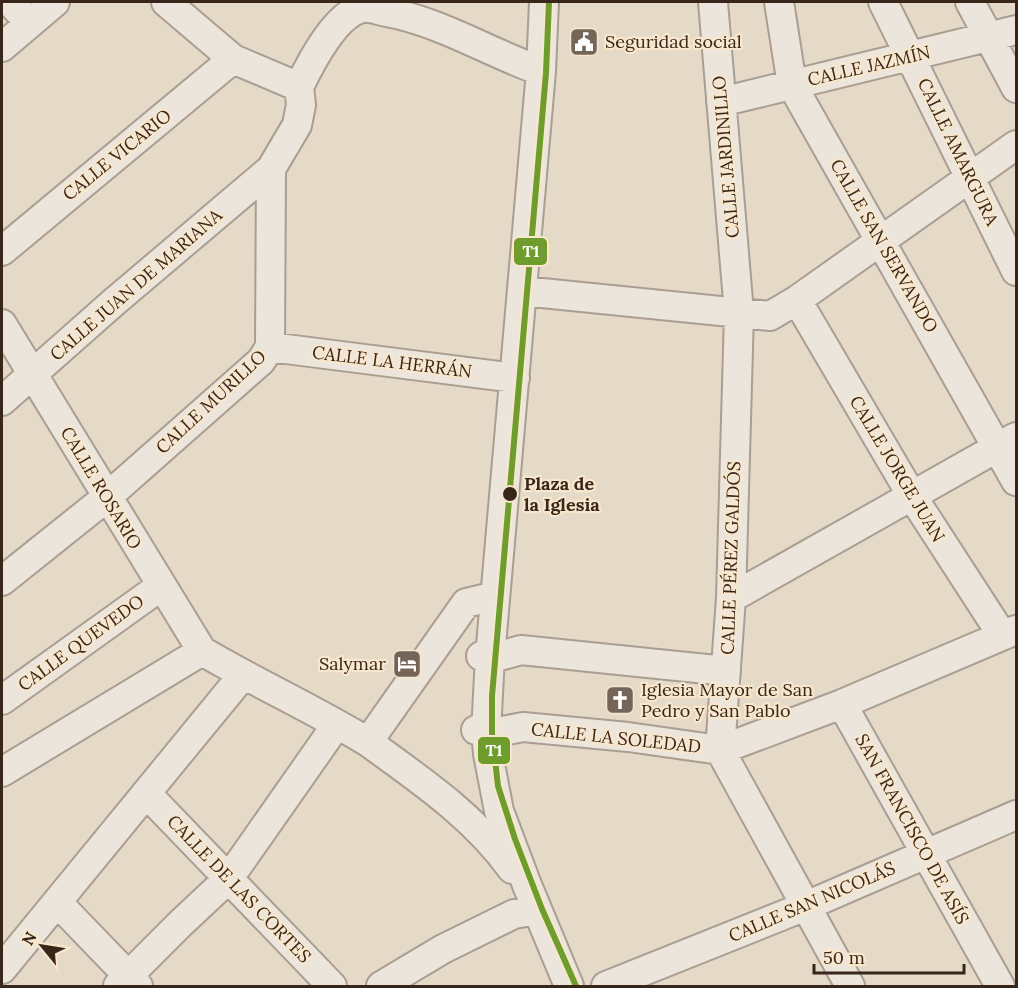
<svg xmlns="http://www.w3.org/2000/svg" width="1018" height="988" font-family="Lora,serif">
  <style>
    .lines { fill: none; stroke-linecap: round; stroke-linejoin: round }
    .minor-casing { stroke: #aa9e92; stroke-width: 32 }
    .minor { stroke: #ece5db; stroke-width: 28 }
    .rail-1-casing { stroke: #f8e7cd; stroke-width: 10 }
    .rail-1 { stroke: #6e9c2d; stroke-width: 6 }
    .stop-dot { fill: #38261b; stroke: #f8e7cd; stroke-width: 2 }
    .labels { text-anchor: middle; stroke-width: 4.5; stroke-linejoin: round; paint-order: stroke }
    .poi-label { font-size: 18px; fill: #38261b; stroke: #f8e7cd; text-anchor: start }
    .street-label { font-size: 18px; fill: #38261b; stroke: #f8e7cd }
    .stop-label { font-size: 18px; font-weight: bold; fill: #38261b; stroke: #f8e7cd; text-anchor: start }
    .line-badge { stroke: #f8e7cd; stroke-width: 2 }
    .badge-label { font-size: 16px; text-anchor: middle; font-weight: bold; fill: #fff }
  </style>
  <rect width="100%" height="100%" fill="#e5d9c8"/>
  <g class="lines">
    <g class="minor-casing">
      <path id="minor" d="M10,2L30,23
        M166,2L233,59L299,87
        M544,2L541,71L490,657L486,732L488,754L499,811L527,885L569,986
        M713,2L739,313L731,598L720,750L850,986
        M779,2L792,85L1016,481
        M883,2L1016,271
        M970,2L1016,88
        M2,47L55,2
        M299,87C310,64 336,12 364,8C371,7 380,11 387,12C441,22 490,53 541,71
        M721,102L1016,30
        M2,251L233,59
        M522,291L770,316L797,300L1016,145
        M797,300L912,496L1002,635
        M2,324L202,651C256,683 314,709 368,742
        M270,347L515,378
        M2,401L114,302L271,169
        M2,581L107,497L261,361L270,347L271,169L297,125L301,105L299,87
        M495,596L466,603L368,742C420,780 474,816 512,869
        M731,598L1016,437
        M481,656L496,657L521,650L726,671
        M2,700L161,586
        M842,704L1000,986
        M476,730L492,733L523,727L628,737L720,750L842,704L1016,630
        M2,772L202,651
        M146,793L332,986
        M57,902L138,986
        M2,969L243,675
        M118,986L180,924L229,878L337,724
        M381,986L443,949L514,914L537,910
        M606,986L806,906L1016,815"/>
    </g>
    <use href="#minor" class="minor"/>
    <g class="rail-1-casing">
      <path id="rail-1" d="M549,2L546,73L492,696V733L498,786L515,839L542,909L576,986"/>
    </g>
    <use href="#rail-1" class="rail-1"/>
  </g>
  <defs>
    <g id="civic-square" transform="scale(1.5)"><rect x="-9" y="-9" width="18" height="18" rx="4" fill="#756558" stroke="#f8e7cd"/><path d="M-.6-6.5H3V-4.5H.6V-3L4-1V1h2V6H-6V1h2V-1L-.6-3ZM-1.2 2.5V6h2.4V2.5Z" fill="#fff"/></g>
    <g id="hotel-square" transform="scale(1.5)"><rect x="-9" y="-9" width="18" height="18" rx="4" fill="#756558" stroke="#f8e7cd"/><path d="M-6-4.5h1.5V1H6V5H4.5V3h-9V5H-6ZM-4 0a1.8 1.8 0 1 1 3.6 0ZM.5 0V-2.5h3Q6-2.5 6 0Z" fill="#fff"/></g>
    <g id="church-square" transform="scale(1.5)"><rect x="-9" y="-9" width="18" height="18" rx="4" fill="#756558" stroke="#f8e7cd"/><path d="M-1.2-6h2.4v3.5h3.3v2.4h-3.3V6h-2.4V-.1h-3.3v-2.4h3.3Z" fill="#fff"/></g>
  </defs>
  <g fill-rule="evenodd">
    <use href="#civic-square" x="584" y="42"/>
    <use href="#hotel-square" x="407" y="664"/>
    <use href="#church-square" x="620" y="700"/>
  </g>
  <circle class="stop-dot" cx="510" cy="494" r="8"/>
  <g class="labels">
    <g class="poi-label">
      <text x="605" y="48">Seguridad social</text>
      <text x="386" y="670" text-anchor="end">Salymar</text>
      <text x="641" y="696">Iglesia Mayor de San<tspan x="641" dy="21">Pedro y San Pablo</tspan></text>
    </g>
    <g class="street-label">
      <text transform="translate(869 66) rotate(-13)" y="6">CALLE JAZMÍN</text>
      <text transform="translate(958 152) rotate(64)" y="6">CALLE AMARGURA</text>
      <text transform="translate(117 155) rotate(-39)" y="6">CALLE VICARIO</text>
      <text transform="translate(726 157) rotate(-95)" y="6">CALLE JARDINILLO</text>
      <text transform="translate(884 246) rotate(60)" y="6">CALLE SAN SERVANDO</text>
      <text transform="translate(136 285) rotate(-41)" y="6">CALLE JUAN DE MARIANA</text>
      <text transform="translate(392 362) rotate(7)" y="6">CALLE LA HERRÁN</text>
      <text transform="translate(211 402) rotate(-43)" y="6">CALLE MURILLO</text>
      <text transform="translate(897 469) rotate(59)" y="6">CALLE JORGE JUAN</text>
      <text transform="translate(101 488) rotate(59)" y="6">CALLE ROSARIO</text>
      <text transform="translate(731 558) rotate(-88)" y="6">CALLE PÉREZ GALDÓS</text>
      <text transform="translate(81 643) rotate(-36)" y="6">CALLE QUEVEDO</text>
      <text transform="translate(616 738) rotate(6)" y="6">CALLE LA SOLEDAD</text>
      <text transform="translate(912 829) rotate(61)" y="6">SAN FRANCISCO DE ASÍS</text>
      <text transform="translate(239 889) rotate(46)" y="6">CALLE DE LAS CORTES</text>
      <text transform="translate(812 902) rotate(-23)" y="6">CALLE SAN NICOLÁS</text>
    </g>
    <g class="stop-label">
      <text x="524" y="490">Plaza de<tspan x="524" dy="21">la Iglesia</tspan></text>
    </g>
  </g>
  <g class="line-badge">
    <rect x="513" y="237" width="35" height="29" rx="6" fill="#6e9c2d"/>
    <rect x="477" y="736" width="34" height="29" rx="6" fill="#6e9c2d"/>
  </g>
  <g class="badge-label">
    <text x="531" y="257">T1</text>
    <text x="494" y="756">T1</text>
  </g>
  <rect width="1018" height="988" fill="none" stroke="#38261b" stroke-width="6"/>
  <g transform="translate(42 946) rotate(300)" stroke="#f8e7cd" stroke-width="4.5" paint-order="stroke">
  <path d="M0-4.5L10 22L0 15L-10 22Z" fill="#38261b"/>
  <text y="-9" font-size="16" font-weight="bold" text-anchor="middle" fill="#38261b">N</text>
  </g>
  <path d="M814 964v9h150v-9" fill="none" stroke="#38261b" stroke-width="3"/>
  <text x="823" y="964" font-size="18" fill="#38261b" stroke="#f8e7cd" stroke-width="4.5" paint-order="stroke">50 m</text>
</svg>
